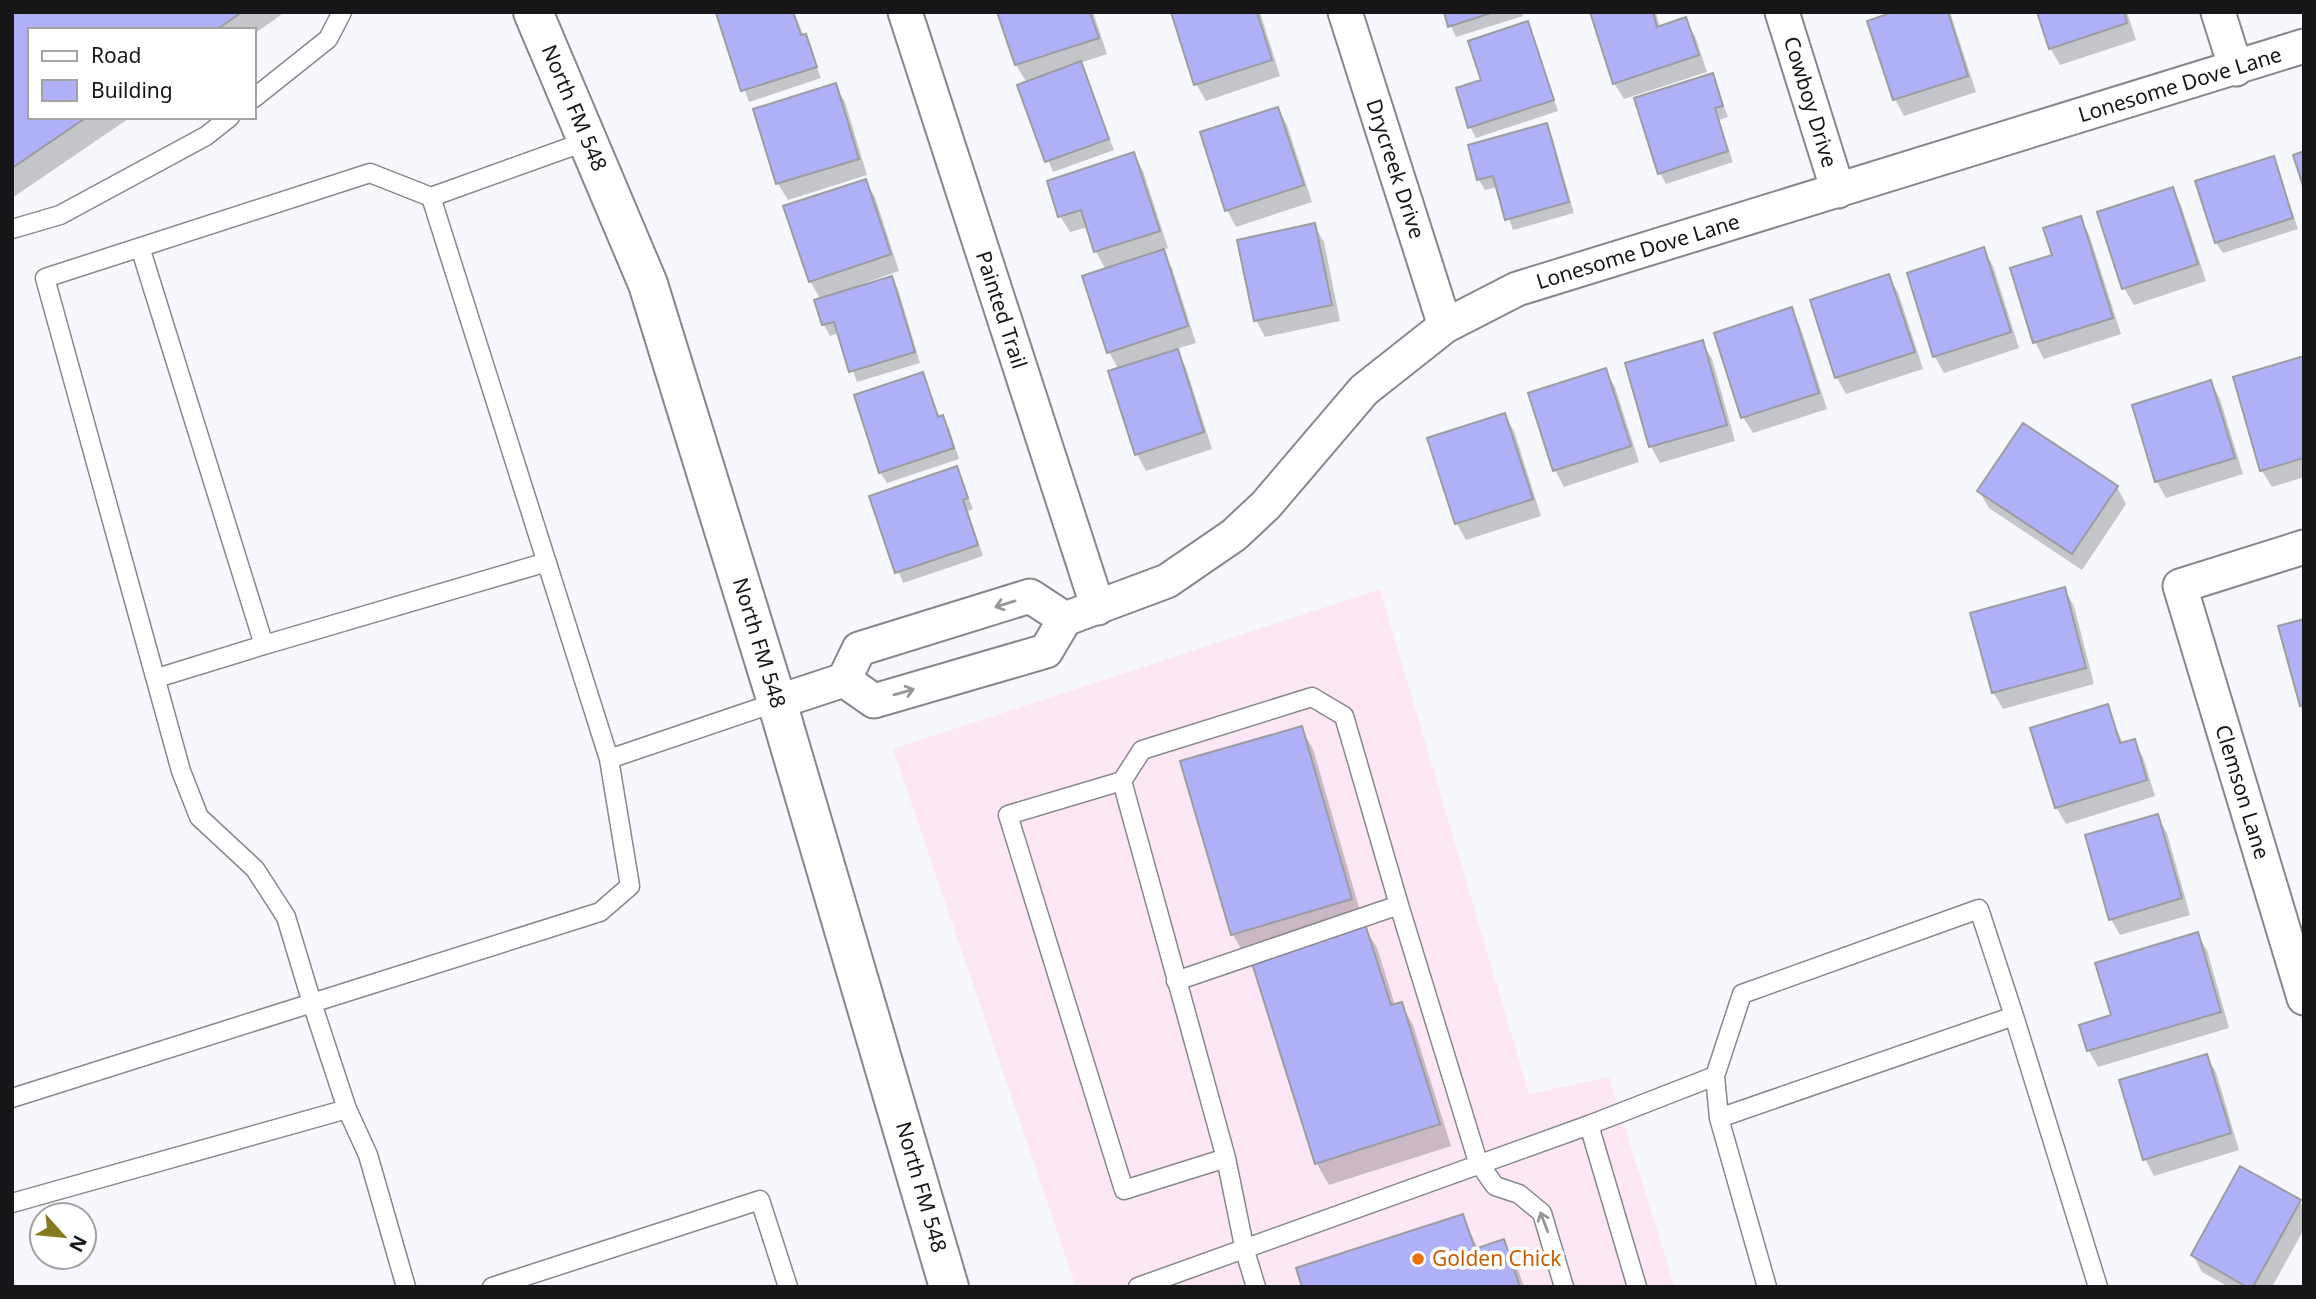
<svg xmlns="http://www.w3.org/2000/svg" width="2316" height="1299" font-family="'Noto Sans',sans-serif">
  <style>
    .commercial { fill: #fde7f5 }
    .shadow { fill: #0003 }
    .building { fill: #b0b1f9; stroke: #9c9da1; stroke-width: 2 }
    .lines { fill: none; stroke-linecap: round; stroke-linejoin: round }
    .lane-casing { stroke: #86878b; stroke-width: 21 }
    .street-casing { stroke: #86878b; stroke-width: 37 }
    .secondary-casing { stroke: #86878b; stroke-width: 42 }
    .lane { stroke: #fff; stroke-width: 18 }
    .street { stroke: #fff; stroke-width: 33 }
    .secondary { stroke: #fff; stroke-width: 38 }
    .oneway { stroke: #969697 }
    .food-dot { fill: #e8710a; stroke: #fff; stroke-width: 2.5 }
    .labels { text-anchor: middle; stroke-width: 7; stroke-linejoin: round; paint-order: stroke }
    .street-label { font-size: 21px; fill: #161618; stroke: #fff }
    .food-label { font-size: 21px; fill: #c56008; stroke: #fff; text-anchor: start }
  </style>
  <rect width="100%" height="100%" fill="#f7f8fd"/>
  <path class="commercial" d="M1380,589L1529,1094L1609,1077L1675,1287H1076L893,749Z"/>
  <path class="shadow" d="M12,12H285L254,34V30H30V117H131L12,198Z
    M726,12H794L821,78L749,102L718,15Z
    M999,12H1093L1107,54L1080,63L1114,150L1053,172L1019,86L1027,83L1016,65Z
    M1173,12H1260L1280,76L1206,101L1196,84Z
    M1445,12H1522L1523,16L1456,37Z
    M1591,12H1656L1660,28L1685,19L1695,36L1707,72L1624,99L1614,83Z
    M1898,12H1950L1976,92L1904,116L1895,99Z
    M2039,12H2127L2136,40L2060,65L2050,48Z
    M1527,24L1558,111L1476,138L1470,127L1483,81Z
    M1712,75L1728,117L1719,120L1733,162L1666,184L1660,173Z
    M835,85L845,102L867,175L788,200L778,184L755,110Z
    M1278,109L1287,125L1312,202L1236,227L1227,210L1202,133Z
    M1546,125L1552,136L1574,213L1513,230L1498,187L1485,190L1479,180L1470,147Z
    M1134,154L1143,171L1168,248L1162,250L1172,268L1196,343L1176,349L1186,368L1212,449L1146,471L1137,454L1119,370L1109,352L1106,270L1096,252L1088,227L1070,232L1060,216Z
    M2273,158L2298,229L2223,253L2216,243Z
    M865,181L875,197L899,271L859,285L860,288L892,278L898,289L920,363L857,382L839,333L830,336L824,325L817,301L821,300L810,281Z
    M2172,189L2181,205L2206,281L2134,305L2124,288L2099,213Z
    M2080,218L2089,234L2121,334L2044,359L2035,342L2054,256Z
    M1314,225L1324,242L1340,321L1265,337L1256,320Z
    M1983,249L1993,266L2019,348L1944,373L1935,357L1909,274Z
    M1888,276L1898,292L1923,369L1846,394L1837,378L1812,301Z
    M1791,309L1800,326L1827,409L1753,433L1743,417Z
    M1702,342L1712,359L1735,441L1660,463L1651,447L1627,364Z
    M2304,358V477L2272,487L2262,471L2235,378Z
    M1605,370L1615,387L1639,462L1564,487L1555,470Z
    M923,374L940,418L942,417L949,428L959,459L887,483L880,472Z
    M2211,382L2220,399L2243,474L2166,498L2157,482L2134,406Z
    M1504,415L1514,431L1541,516L1466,540L1457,524L1429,439Z
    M957,468L973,509L968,511L983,556L903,583L871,497Z
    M2117,487L2126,504L2082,570L1989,508L1979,491Z
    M2064,589L2074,606L2094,684L2003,709L1993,692Z
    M2107,706L2123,744L2134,741L2143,757L2155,796L2066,824L2056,807Z
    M1301,728L1313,749L1363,921L1245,956L1233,935L1183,763Z
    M2157,816L2167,833L2190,915L2120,935L2111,919Z
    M1364,926L1377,948L1395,1005L1401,1004L1413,1025L1451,1146L1329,1185L1317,1164L1253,961Z
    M2197,934L2207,950L2229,1028L2098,1067L2089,1051L2082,1026L2113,1016Z
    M2206,1056L2216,1072L2239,1150L2154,1176L2145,1159Z
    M2241,1169L2300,1202L2304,1208V1229L2272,1287H2229L2202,1272L2193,1255Z
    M1462,1216L1479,1250L1504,1241L1516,1263L1524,1287H1303Z"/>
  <path class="building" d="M12,12H242L216,30H30V117H87L12,168Z
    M793,12L801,35L806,34L817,67L741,91L716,13Z
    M997,12H1090L1099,38L1015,65Z
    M1171,12H1257L1272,60L1194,85Z
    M1444,12H1494L1448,27Z
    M1590,12H1653L1657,27L1686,17L1699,55L1613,84Z
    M1893,12H1948L1968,76L1893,100L1867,21Z
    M2037,12H2124L2127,23L2049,49Z
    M1528,21L1554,100L1468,128L1456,88L1481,80L1468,41Z
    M1081,61L1109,139L1045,162L1017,85Z
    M1713,73L1723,106L1715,108L1728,151L1658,174L1634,98Z
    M836,83L859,159L776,184L753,109Z
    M1278,107L1304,185L1225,211L1200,132Z
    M1547,123L1569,202L1505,220L1493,176L1477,180L1468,145Z
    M2304,151V189L2293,155Z
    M1134,152L1160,231L1094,252L1081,210L1058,217L1047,181Z
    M2274,156L2293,218L2215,243L2195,181Z
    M866,179L891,254L809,282L783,206Z
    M2173,187L2198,264L2122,289L2097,212Z
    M2081,216L2113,318L2033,343L2010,268L2052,255L2043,228Z
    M1315,223L1332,305L1254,321L1237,240Z
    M1984,247L2011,332L1933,357L1907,273Z
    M1164,249L1188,326L1107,353L1082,276Z
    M1889,274L1915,352L1835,378L1810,300Z
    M892,276L915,352L849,372L834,322L822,325L814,300Z
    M1792,307L1819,393L1741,418L1714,333Z
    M1703,340L1727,425L1649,447L1625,363Z
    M1178,349L1204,432L1135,455L1108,371Z
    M2304,356V458L2260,471L2233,377Z
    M1606,368L1631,446L1553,471L1528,393Z
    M923,372L938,417L943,415L954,448L879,473L854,395Z
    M2211,380L2235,458L2155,482L2132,405Z
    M1505,413L1533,499L1455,524L1427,438Z
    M2023,423L2118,486L2072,554L1977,491Z
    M957,466L968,498L963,500L978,545L895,573L869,496Z
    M2065,587L2086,668L1992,693L1970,613Z
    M2304,619V705L2300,706L2278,626Z
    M2108,704L2120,743L2135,739L2147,780L2055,808L2030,728Z
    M1302,726L1352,899L1231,935L1180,761Z
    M2158,814L2182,898L2109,920L2085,835Z
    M1365,924L1391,1005L1402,1002L1440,1124L1315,1164L1251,960Z
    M2198,932L2221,1012L2087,1051L2079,1025L2111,1015L2095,963Z
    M2207,1054L2231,1133L2143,1160L2119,1080Z
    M2240,1166L2301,1200L2253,1287H2247L2191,1255Z
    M1463,1214L1475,1249L1504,1239L1520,1287H1302L1296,1268Z"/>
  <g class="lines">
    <g class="lane-casing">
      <path id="lane" d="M254,98L328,39L342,12
        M587,141L431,197L609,759L777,702
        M431,197L370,173L45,278L181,771L199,817L255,869L286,917L312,1003L600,912L630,886L609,759
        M12,229L60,215L206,136L230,117
        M140,247L264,645L157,678
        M264,645L547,562
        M1122,781L1226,1158
        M1176,981L1399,905L1478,1162L1495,1186L1519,1194L1542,1213L1564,1287
        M2014,1016L2098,1287
        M12,1098L312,1003L347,1109L368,1155L406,1287
        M1719,1118L1767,1287
        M1589,1125L1715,1076L1719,1118L2014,1016L1979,909L1742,994L1715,1076
        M12,1203L347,1109
        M492,1287L760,1200L788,1287
        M1138,1287L1589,1125L1637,1287
        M1256,1287L1245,1251L1226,1158L1124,1190L1008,815L1122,781L1142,750L1312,697L1344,716L1399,905"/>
    </g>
    <g class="street-casing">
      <path id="street" d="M905,12L1098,608
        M1345,12L1445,326
        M1782,12L1838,191
        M2218,12L2236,69
        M2304,547L2180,586L2304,998
        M844,680L874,701L1046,651L1065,619L1167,581L1234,535L1266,505L1364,390L1445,326L1517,289L2304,46
        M777,702L844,680L859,649L1030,596L1065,619"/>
    </g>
    <g class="secondary-casing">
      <path id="secondary" d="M533,12L648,284L777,702L949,1287"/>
    </g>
    <use href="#lane" class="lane"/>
    <use href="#street" class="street"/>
    <use href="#secondary" class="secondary"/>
  </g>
  <defs><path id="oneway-shaft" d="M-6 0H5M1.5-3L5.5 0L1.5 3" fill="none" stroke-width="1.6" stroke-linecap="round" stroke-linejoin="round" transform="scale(1.75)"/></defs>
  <g class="oneway">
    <use href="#oneway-shaft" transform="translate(1005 604) rotate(163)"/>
    <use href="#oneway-shaft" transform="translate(904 692) rotate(-16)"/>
    <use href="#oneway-shaft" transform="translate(1544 1222) rotate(-111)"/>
  </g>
  <circle class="food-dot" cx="1418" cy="1259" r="7"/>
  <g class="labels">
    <g class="street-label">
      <text transform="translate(2180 85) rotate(-17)" y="7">Lonesome Dove Lane</text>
      <text transform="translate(1810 102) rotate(73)" y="7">Cowboy Drive</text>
      <text transform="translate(574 108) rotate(67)" y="7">North FM 548</text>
      <text transform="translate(1395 169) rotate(72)" y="7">Drycreek Drive</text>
      <text transform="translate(1638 252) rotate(-17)" y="7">Lonesome Dove Lane</text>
      <text transform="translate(1001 310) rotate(72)" y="7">Painted Trail</text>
      <text transform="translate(759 643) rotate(73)" y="7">North FM 548</text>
      <text transform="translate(2242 792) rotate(73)" y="7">Clemson Lane</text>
      <text transform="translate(921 1187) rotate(74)" y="7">North FM 548</text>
    </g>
    <g class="food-label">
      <text x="1432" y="1266">Golden Chick</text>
    </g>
  </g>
  <rect width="2316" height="1299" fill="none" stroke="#161618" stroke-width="28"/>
  <rect x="28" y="28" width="228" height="91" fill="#ffffff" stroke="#a2a2a3" stroke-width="2"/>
  <rect x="42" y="51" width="35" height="10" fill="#ffffff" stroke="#a2a2a3" stroke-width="2"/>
  <text x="91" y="63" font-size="21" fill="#161618">Road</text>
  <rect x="42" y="80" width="35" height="21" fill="#b0b1f9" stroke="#a2a2a3" stroke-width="2"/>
  <text x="91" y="98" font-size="21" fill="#161618">Building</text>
  <g transform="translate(63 1236) rotate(117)"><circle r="33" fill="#ffffff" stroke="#a2a2a3" stroke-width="2"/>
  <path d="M0-5L12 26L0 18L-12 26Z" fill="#87791d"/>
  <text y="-10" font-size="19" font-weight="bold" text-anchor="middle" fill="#161618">N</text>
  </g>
</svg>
